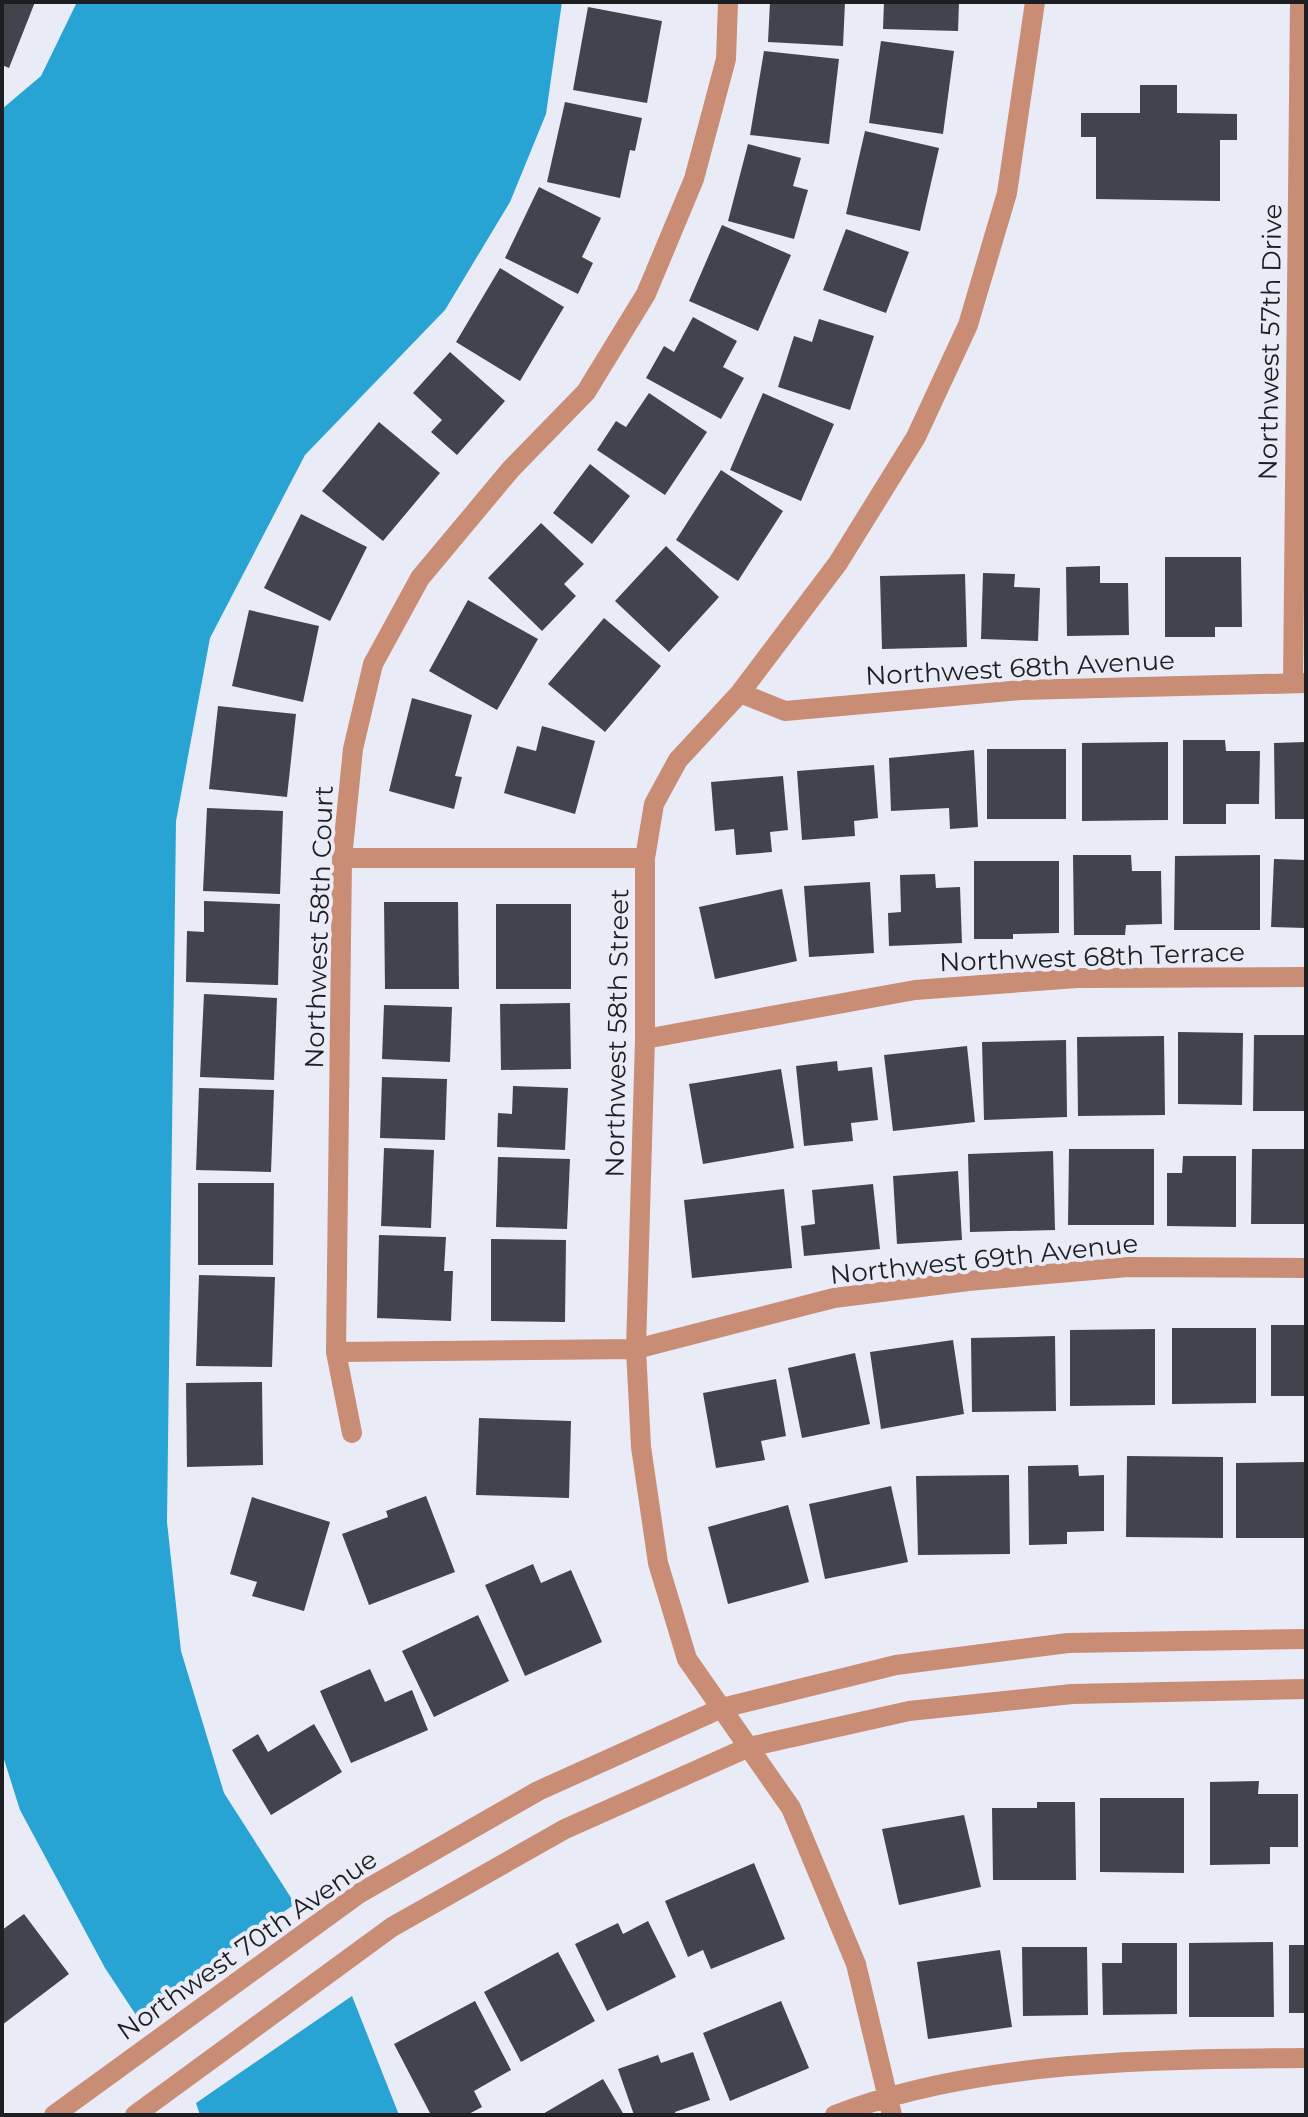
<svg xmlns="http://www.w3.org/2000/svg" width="1308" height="2117" font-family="Montserrat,sans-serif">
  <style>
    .water { fill: #27a4d3 }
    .building { fill: #42444d }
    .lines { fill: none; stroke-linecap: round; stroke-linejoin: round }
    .minor { stroke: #c98c75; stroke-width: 20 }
    .labels { text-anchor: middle; stroke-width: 8; stroke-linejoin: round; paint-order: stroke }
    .street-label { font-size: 26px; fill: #1d1e21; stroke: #e9ebf6 }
  </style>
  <rect width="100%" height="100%" fill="#e9ebf6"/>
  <path class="water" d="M77,2H562L546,114L510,202L445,310L305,455L210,638L176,821L167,1522L181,1651L224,1793L295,1904L136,2015L105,1968L20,1810L2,1753V109L41,76Z
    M352,1996L399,2115H200L196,2103Z"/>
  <path class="building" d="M2,2H35L9,68L2,65Z
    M770,2H845L843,46L768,42Z
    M884,2H959L958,31L883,29Z
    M588,7L662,21L647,103L573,90Z
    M881,41L954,51L943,134L869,123Z
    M764,51L839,59L829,144L750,135Z
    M1140,85H1177V113L1237,114V140H1220V201L1096,199V137H1081V113H1140Z
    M565,102L642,118L635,151L630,150L620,198L547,182Z
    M865,131L939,148L920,231L846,214Z
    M748,144L801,158L793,186L808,190L794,239L728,221Z
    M539,187L601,218L582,257L593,263L578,294L505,258Z
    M722,225L791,255L758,331L689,301Z
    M846,229L909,252L886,313L823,290Z
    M500,268L564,307L520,381L456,342Z
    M693,317L737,341L723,367L744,378L721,419L646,378L664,346L674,352Z
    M819,319L874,336L850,410L778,387L794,336L812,342Z
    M450,352L505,401L457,455L431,432L442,420L413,393Z
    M649,393L707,432L665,495L597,450L616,421L626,427Z
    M763,393L834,424L801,501L730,470Z
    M379,422L440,473L383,541L322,491Z
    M590,464L630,496L592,544L553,513Z
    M721,470L783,511L738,581L676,540Z
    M301,514L367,547L330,621L264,588Z
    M541,523L584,564L564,584L576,596L542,631L488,578Z
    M666,546L719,597L669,652L615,601Z
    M1165,557H1241L1242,627H1215V637H1165Z
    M1100,566V583H1128L1129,635L1067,636L1066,567Z
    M983,573L1015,574L1014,587L1040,588L1038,641L981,639Z
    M965,574L967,647L882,649L880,576Z
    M468,600L538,639L497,710L429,671Z
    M249,610L319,626L303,702L232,686Z
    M604,618L661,666L605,732L548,684Z
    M412,698L472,715L455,776L462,777L454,809L389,791Z
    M218,706L296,714L287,797L209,789Z
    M542,726L595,741L575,814L504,793L517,746L536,751Z
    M1183,740H1225L1226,751H1260L1259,804H1226V824H1183Z
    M1168,742V820L1082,821V743Z
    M1306,742V819H1275L1274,743Z
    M987,749H1066V819H987Z
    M974,750L978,827L950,829L949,808L891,811L889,758Z
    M874,765L878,818L854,821L855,836L802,840L797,771Z
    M783,776L788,830L770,832L772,852L736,855L734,829L715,831L711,782Z
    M207,808L283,811L280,894L203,891Z
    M1073,855H1131L1132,871H1161L1162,924L1126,925L1125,935H1074Z
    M1260,855V930H1174L1175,856Z
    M1274,859L1306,860V928L1271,927Z
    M974,861H1059V933L1013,934V939H974Z
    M935,874L936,888L960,887L962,943L889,946L888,913L901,912L900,875Z
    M870,882L874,953L809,957L804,886Z
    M782,889L797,961L715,979L699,907Z
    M204,901L280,904L278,985L186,982L187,931L204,932Z
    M384,902H458L459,989H385Z
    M496,904H571V989H496Z
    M204,994L277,998L274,1080L200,1077Z
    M570,1003L571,1069L501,1070L500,1004Z
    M384,1005L452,1007L450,1062L382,1059Z
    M1178,1032L1243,1033L1242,1105L1178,1104Z
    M1254,1035H1306V1111H1253Z
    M1164,1036L1165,1115L1078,1116L1077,1037Z
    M1066,1040L1067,1117L984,1120L982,1042Z
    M967,1046L975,1122L893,1131L884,1055Z
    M837,1061L838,1071L872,1067L878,1120L851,1123L853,1141L804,1146L796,1066Z
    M781,1069L794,1148L703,1164L689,1084Z
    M382,1077L447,1079L445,1140L380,1138Z
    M513,1086L568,1088L565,1150L497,1147L498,1113L512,1114Z
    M199,1088L274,1090L271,1172L196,1170Z
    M384,1148L434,1150L431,1228L381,1226Z
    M1069,1149H1154V1225H1068Z
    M1252,1149H1306V1224H1251Z
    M1053,1151L1055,1230L970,1232L968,1154Z
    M1183,1156H1236V1227L1167,1226V1173H1182Z
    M498,1157L570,1159L567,1229L496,1227Z
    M958,1171L962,1240L897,1244L893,1176Z
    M198,1183H274L273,1265H198Z
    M873,1184L880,1249L804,1256L801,1226L815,1224L812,1190Z
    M784,1189L792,1268L692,1278L684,1200Z
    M379,1235L446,1237L444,1271H453L451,1321L377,1318Z
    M491,1239L566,1240L565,1322L491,1321Z
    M199,1275L275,1277L272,1367L196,1366Z
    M1271,1325H1306V1396H1271Z
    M1172,1328H1256V1403L1172,1404Z
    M1155,1329V1405L1070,1406V1330Z
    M1055,1336L1056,1411L972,1412L971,1338Z
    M953,1340L964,1414L881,1429L870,1352Z
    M855,1353L870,1424L802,1438L788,1368Z
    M776,1379L786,1436L761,1441L765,1460L716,1468L703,1393Z
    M262,1382L263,1465L187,1467L186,1383Z
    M479,1418L571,1421L569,1498L476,1495Z
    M1127,1456L1223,1457V1538L1126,1537Z
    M1306,1462V1538H1236V1463Z
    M1078,1465L1079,1476L1104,1475V1531L1067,1532V1544L1029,1545L1028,1466Z
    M1009,1475L1010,1554L918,1555L916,1476Z
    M891,1486L908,1562L825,1579L809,1504Z
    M426,1496L455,1572L369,1605L342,1534L388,1517L386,1511Z
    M252,1497L330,1522L304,1611L252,1596L257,1582L230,1574Z
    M788,1505L809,1582L728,1604L708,1527Z
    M533,1564L541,1583L571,1570L602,1642L525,1676L485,1585Z
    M478,1615L509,1681L434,1717L402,1651Z
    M370,1669L385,1702L412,1690L428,1730L351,1763L320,1691Z
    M314,1724L342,1772L271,1815L232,1750L258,1734L268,1752Z
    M1259,1781L1258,1794H1298V1847H1270V1864L1210,1865V1782Z
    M1100,1798H1184V1873L1100,1872Z
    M1037,1802H1075L1076,1880H993L992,1808H1037Z
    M964,1815L981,1887L899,1905L882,1829Z
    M754,1863L785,1939L711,1969L703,1950L688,1957L665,1901Z
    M24,1914L69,1974L2,2025V1930Z
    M648,1921L676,1977L607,2011L575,1944L618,1923L623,1934Z
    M1273,1942L1274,2017H1189V1943Z
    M1122,1943H1177V2014L1103,2015L1102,1963H1122Z
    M1289,1945H1306V2013H1289Z
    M1022,1947H1087L1088,2015L1023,2016Z
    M1000,1950L1012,2027L928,2039L917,1962Z
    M558,1952L595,2021L521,2062L484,1992Z
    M475,2001L511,2070L474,2091L482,2107L467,2115H431L394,2044Z
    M781,2001L809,2068L730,2101L703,2033Z
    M693,2052L710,2100L675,2112L676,2115H634L618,2069L658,2055L661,2063Z
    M603,2079L624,2115H541Z"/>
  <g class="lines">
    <path class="minor" d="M1293,683L1300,2
      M740,693L785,711L1021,690L1306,683
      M342,858H645
      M645,1039L915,990L1077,978L1306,977
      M336,1352L636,1349L834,1298L968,1281L1128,1267L1306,1268
      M352,1433L336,1352L342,858L353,749L373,664L420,578L511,469L586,392L646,294L694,179L726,59L728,2
      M54,2115L360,1893L538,1791L722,1708L896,1665L1068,1643L1306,1639
      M135,2115L392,1927L565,1829L749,1747L909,1711L1072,1694L1306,1689
      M835,2115C976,2060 1156,2059 1306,2058
      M892,2115L856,1964L791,1808L687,1659L658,1563L641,1447L636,1349L645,1039V858L654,804L678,760L740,693L838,563L916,437L968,325L1007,193L1035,2"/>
  </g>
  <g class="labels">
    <g class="street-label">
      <text transform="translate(1270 342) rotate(-89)" y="9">Northwest 57th Drive</text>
      <text transform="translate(1020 668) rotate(-3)" y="9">Northwest 68th Avenue</text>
      <text transform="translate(319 927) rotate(-88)" y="9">Northwest 58th Court</text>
      <text transform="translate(1092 957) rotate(-2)" y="9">Northwest 68th Terrace</text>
      <text transform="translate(617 1033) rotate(-89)" y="9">Northwest 58th Street</text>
      <text transform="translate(984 1259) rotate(-6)" y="9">Northwest 69th Avenue</text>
      <text transform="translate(247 1945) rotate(-35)" y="9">Northwest 70th Avenue</text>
    </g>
  </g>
  <rect width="1308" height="2117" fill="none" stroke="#1d1e21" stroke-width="8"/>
</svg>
